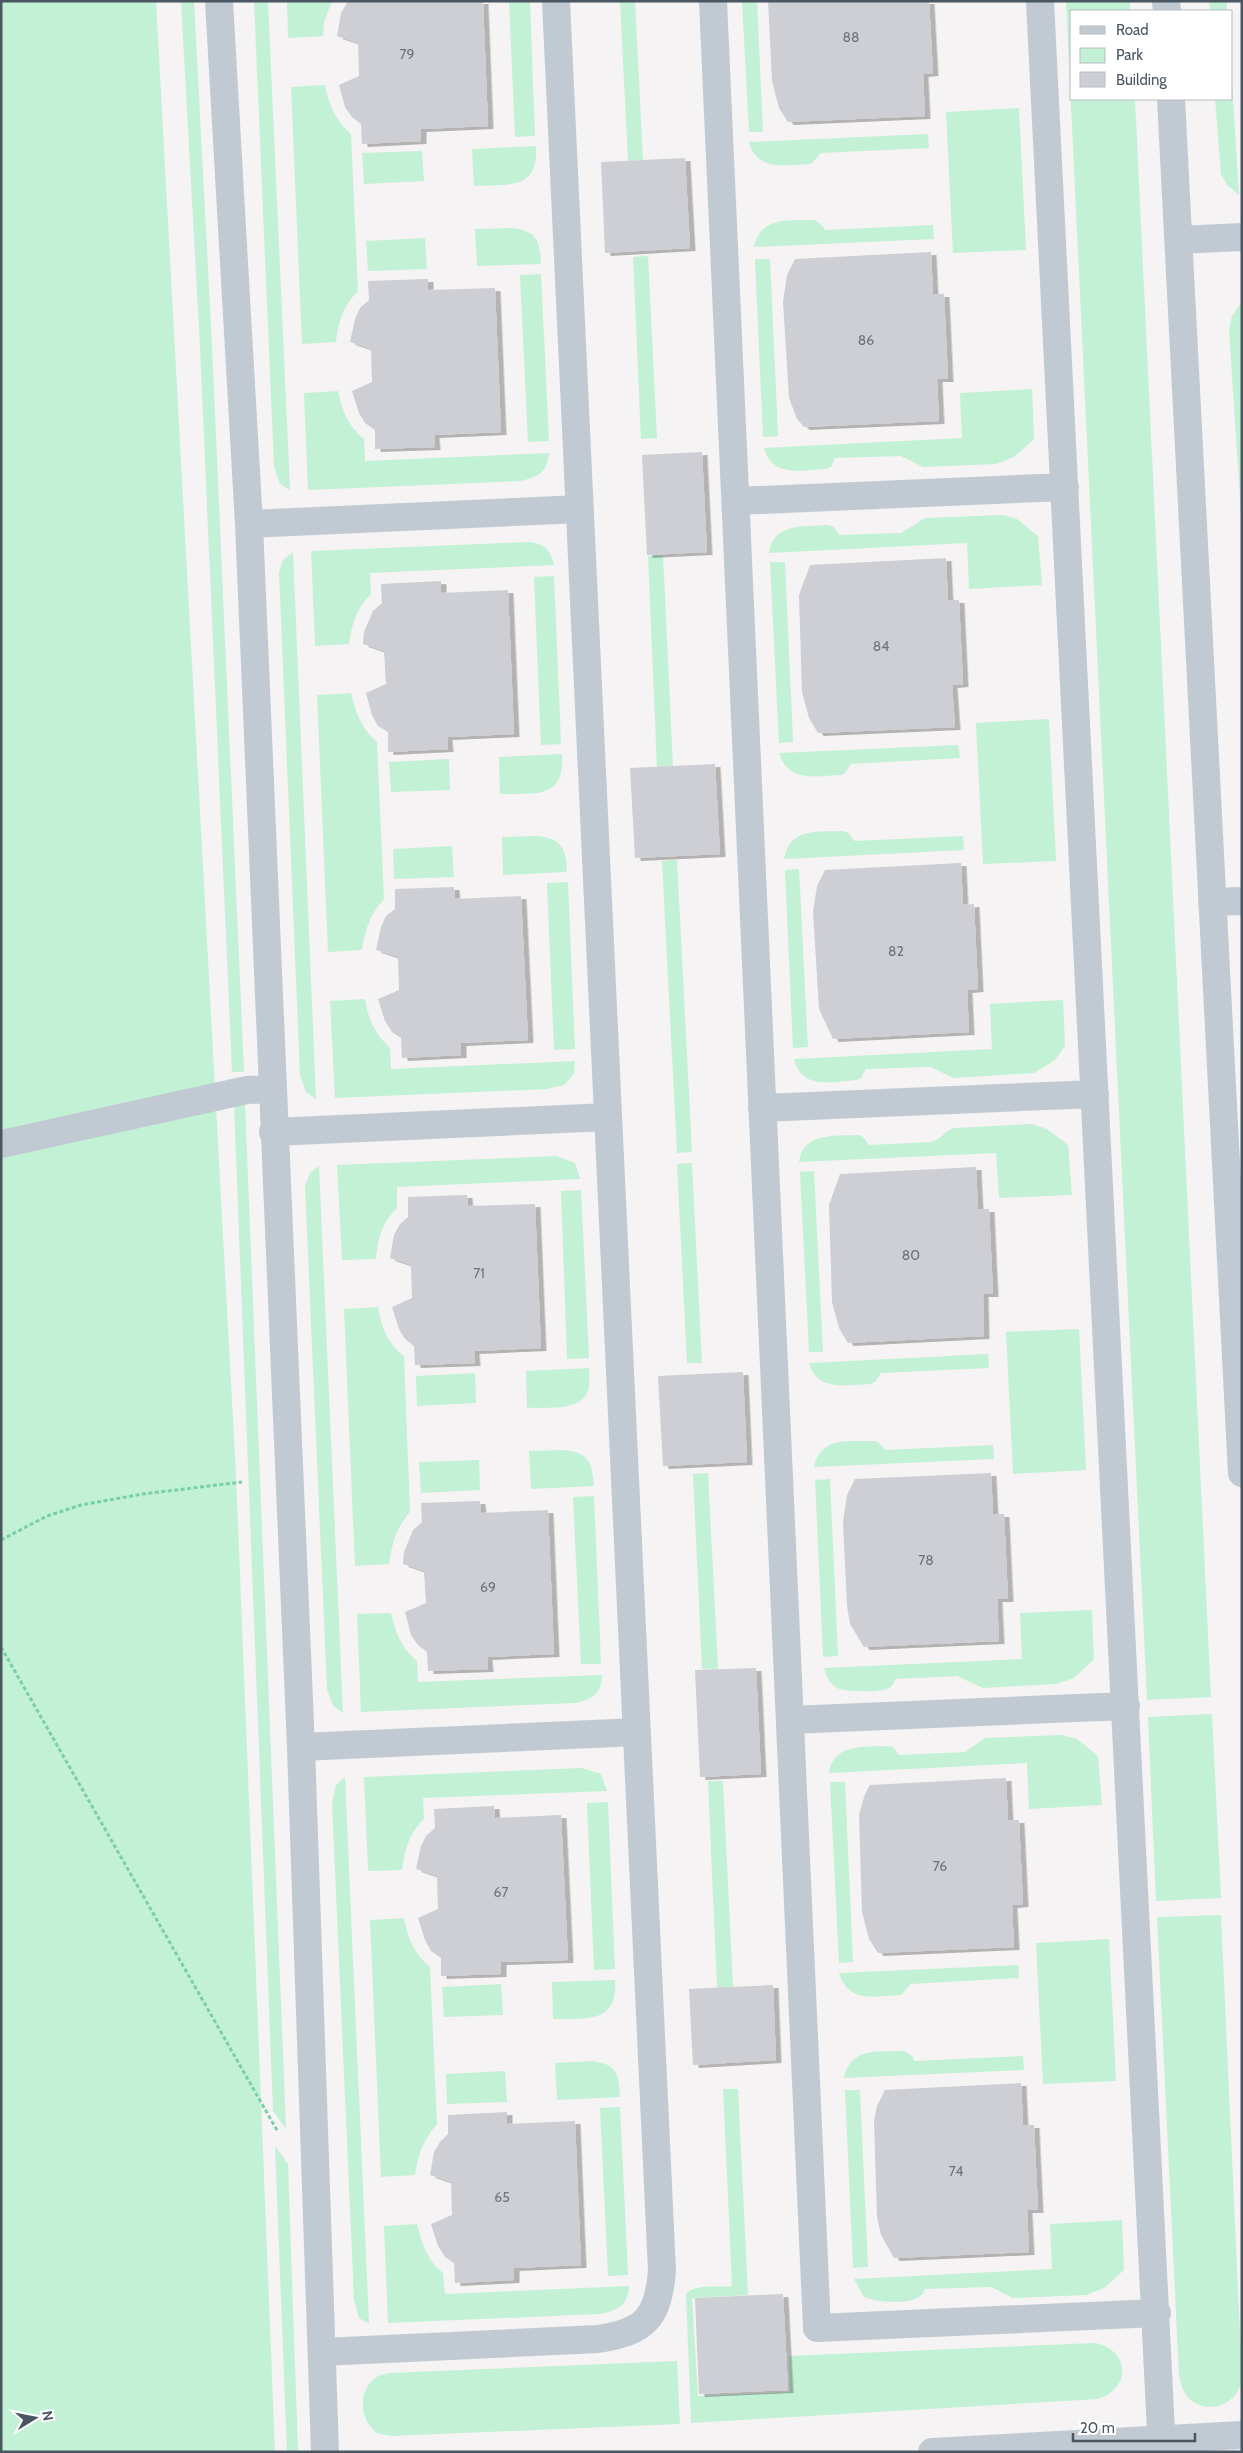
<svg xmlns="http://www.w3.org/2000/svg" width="1243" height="2453" font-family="Cabin,sans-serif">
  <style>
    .green { fill: #c3f1d5 }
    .building { fill: #cdcfd5; filter: url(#shadow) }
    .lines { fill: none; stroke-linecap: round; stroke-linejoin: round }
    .path { stroke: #7ad0a6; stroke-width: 3; stroke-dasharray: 4 2.5; stroke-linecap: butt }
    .minor { stroke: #c1cad2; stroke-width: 28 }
    .labels { text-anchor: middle; stroke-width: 4; stroke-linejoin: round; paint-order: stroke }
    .number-label { font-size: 14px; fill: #6b747e }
  </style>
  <defs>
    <filter id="shadow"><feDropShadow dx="5.5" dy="3" stdDeviation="0" flood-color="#0004"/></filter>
  </defs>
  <rect width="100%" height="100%" fill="#f5f3f3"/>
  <path class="green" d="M1,1H156L236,1475L275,2452H1Z
    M181,1H194L212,345L244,1072H232L200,347Z
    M254,1H268L290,490L280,484L274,467Z
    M287,1H332L324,22L323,36L288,38Z
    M509,1H530L535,136L515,137Z
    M620,1H635L643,160L628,161Z
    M742,1H757L763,132H749Z
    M1066,1H1130V11H1072V99H1135L1211,1697L1147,1700Z
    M1209,1H1227V11H1210Z
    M1232,84L1239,195L1227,185L1221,174L1215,99H1232Z
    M325,85C329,105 335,120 351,134L358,291C343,306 338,322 336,342L302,344L291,87Z
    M1019,108L1026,250L953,253L946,112Z
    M928,134L929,148L821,153L811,164C786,165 757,172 749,142Z
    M536,146C539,191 508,184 474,186L472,149Z
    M422,151L424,181L364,184L362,153Z
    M814,220L822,225L825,230L933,225L934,239L754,247C761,216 787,221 814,220Z
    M512,228C537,231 540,241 541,264L477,266L475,229Z
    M425,238L427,269L368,271L366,241Z
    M648,256L657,438L641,439L633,257Z
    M755,259H770L778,436L763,437Z
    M541,274L549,441L528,442L520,275Z
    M1242,302V528L1229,330L1232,316Z
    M1032,389L1034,439L1014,457L996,464L923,467L901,456L835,458L831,467L826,469C802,470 772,478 764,448L962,438L960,393Z
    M338,391C342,411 348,426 364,439L365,461L549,453C547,472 539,477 520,481L308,490L304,393Z
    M1002,515L1017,519L1038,536L1042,585L969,589L967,543L769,553C773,522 805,527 828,525L834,527L839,535L901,533L925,518Z
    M529,542C544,543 551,550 554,565L370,573L371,594C356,609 352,624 349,644L315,646L311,551Z
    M293,552L316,1099L306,1092L300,1075L279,572L283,560Z
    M663,555L673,766L657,767L648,556Z
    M770,562H785L793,742L779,743Z
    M554,576L561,744L541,745L534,577Z
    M351,693C356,713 361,728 377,742L384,899C370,914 365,930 362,950L328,952L317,695Z
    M1049,719L1056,861L983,864L976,723Z
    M958,745L960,758L851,764L845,773L841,775C816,776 788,783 779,753Z
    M562,754C565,800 535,793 500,794L499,757Z
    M449,759L450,790L391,792L389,762Z
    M844,831L848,833L855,841L963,836L964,850L784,859C790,827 818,832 844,831Z
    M539,836C563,840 566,849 567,872L503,875L502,837Z
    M452,846L454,877L394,879L393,849Z
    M677,860L692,1152L677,1153L662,861Z
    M799,869L808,1047L793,1048L785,870Z
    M568,882L575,1049L554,1050L547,883Z
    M365,999C368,1019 375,1034 390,1048L391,1069L575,1061L574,1074L564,1085L547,1089L335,1098L330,1001Z
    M1063,1000L1065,1046L1055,1060L1034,1073L953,1078L931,1067L866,1069L861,1078L856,1080C831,1082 802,1090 794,1059L992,1049L990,1004Z
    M245,1103L286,2129L273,2111L234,1104Z
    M1032,1124L1047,1129L1068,1145L1072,1195L999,1198L996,1153L799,1162C803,1132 835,1136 858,1135L863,1137L869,1145L931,1142C941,1140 945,1130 955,1128Z
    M556,1156L575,1163L580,1179L397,1187V1208C382,1223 378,1238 376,1259L342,1260L337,1165Z
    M692,1163L702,1363H687L677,1164Z
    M319,1166L343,1713L333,1706L327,1689L305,1186L310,1173Z
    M814,1171L823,1352H809L800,1172Z
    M581,1190L589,1358L567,1359L561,1191Z
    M378,1307C382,1328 387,1343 404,1356L410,1512C396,1528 392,1544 389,1564L355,1566L344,1309Z
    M1079,1329L1086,1470L1013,1474L1006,1332Z
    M988,1354L989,1368L881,1373L875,1382L871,1384C846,1385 817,1392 809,1363Z
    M589,1368C589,1375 590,1384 588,1391C580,1412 545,1407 527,1408L526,1371Z
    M475,1373L476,1403L417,1406L416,1376Z
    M874,1441L878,1442L885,1450L993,1445L994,1459L814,1467C821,1436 848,1442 874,1441Z
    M566,1450C590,1454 592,1463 594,1486L531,1489L529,1451Z
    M479,1460L480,1490L421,1493L419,1462Z
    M708,1473L718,1669H702L693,1474Z
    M830,1479L838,1656L823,1657L815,1480Z
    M594,1496L601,1664H581L573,1497Z
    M1092,1610L1094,1659L1074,1678L1056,1684L983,1688L957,1676L895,1679C894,1683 893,1686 889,1688C880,1693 845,1692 837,1688C829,1683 826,1676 824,1668L1022,1659L1020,1613Z
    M391,1613C396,1633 401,1648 417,1661L418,1682L602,1675C602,1694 591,1700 574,1703L361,1712L357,1614Z
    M1212,1714L1221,1898L1156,1901L1148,1717Z
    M1062,1735L1077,1739L1098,1756L1102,1805L1029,1809L1027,1763L829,1773C833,1743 865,1747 888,1746L893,1747L899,1755L965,1752L985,1738Z
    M582,1768L601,1774L607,1791L423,1798L424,1819C409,1834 405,1849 402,1870L368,1871L364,1777Z
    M345,1777L369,2324L359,2318L354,2300L332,1803L336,1785Z
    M708,1781H723L733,1987L717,1988Z
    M830,1782H845L853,1962L839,1963Z
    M608,1802L615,1969L594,1970L587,1803Z
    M1221,1915L1242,2380C1238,2403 1211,2415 1192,2401C1184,2395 1181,2386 1179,2376L1157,1917Z
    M404,1918C408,1939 414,1953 430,1967L437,2124C423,2140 418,2155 415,2175L381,2177L370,1920Z
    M1109,1939L1116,2081L1043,2084L1036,1943Z
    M1018,1965L1019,1978L911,1984L901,1995C875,1996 848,2004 839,1973Z
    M615,1980C618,2024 587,2018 553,2019L552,1982Z
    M501,1984L503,2015L444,2017L442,1987Z
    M904,2051L912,2056L915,2061L1023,2056L1024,2070L844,2078C850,2047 878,2052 904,2051Z
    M592,2061C617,2064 619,2074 620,2097L557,2100L555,2063Z
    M505,2071L507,2102L447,2104L446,2074Z
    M723,2089H738L748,2295L692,2298L698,2396L790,2392L789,2356L1095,2343C1130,2350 1132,2388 1098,2399L691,2423L686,2294C695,2283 720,2288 732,2286Z
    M845,2090H860L868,2267L853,2268Z
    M620,2107L628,2275L608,2276L600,2108Z
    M275,2146L288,2164L298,2452H287Z
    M1122,2220L1124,2270L1104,2288L1086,2295L1013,2298L991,2287L925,2289C920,2307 878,2303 864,2297L854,2279L1052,2269L1050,2224Z
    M417,2224C422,2244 427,2260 443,2273L445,2294L629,2286C628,2305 618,2311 600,2314L388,2323L384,2226Z
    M677,2361L680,2424L393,2436C388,2435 381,2435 377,2433C359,2420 358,2391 375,2378C379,2375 385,2374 390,2373Z"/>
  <path class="building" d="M348,1H483L488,126L421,129V141L362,144L361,124L352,117L345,107L339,85L359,76L358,43L337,36L341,13Z
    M768,1H929L933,73L923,74L925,116L788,122L779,108L772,81Z
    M685,158L690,248L605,253L601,162Z
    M931,252L933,294H944L948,379H937L939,421L804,427L797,419L789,398L783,302L787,275L795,259Z
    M428,279V290L495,288L501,432L434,435L435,447L375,449V430L365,423L359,413L352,391L372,382L371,349L350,342L355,319L360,308L369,300L368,281Z
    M702,452L707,552L647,555L642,455Z
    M946,558L948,600H959L963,684L952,685L955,727L818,733L809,718L802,692L799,595L810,565Z
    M441,581V593L508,590L514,734L447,737L448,749L388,752V732L378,726L372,715L366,693L386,684L384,651L363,644L364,632L373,611L382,603L381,584Z
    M715,764L720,854L635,858L630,768Z
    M961,863L963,905L974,904L978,989L967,990L969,1032L833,1039L819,1009L813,912L817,886L825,870Z
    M454,887L455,899L521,896L528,1040L461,1043V1055L402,1058L401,1038L392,1032L385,1021L378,999L399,990L398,957L376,950L381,927L386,916L395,909V889Z
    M976,1167L978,1209H989L993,1294H983L984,1336L848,1343L839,1328L832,1302L829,1205L840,1174Z
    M467,1195L468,1206L535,1204L541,1348L474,1351L475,1363L415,1365L414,1346L405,1339L399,1329L392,1307L412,1298L411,1265L390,1258L394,1235L400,1224L408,1217V1197Z
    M743,1372L747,1462L663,1466L658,1376Z
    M991,1473L993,1514H1004L1008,1599H997L999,1641L864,1647L850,1624L847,1606L843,1522L847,1495L855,1479Z
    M480,1501L481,1513L548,1510L554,1654L487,1657L488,1669L428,1671L427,1652L418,1645L411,1635L405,1612L426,1603L424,1571L403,1564L404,1552L413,1530L422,1522L421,1503Z
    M756,1668L761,1774L700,1777L695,1670Z
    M1006,1778L1008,1820H1019L1023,1904L1012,1905L1014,1947L878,1953L869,1939L862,1912L859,1815L865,1794L870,1785Z
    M494,1806L495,1818L561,1815L568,1960L501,1962V1974L441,1976V1958L431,1951L425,1940L418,1918L438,1909L437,1876L416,1869L421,1846L426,1836L435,1828L434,1809Z
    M773,1985L776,2060L693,2065L689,1989Z
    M1021,2083L1023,2125H1034L1038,2210H1027L1029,2252L894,2258L881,2235L877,2217L874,2120L877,2106L885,2090Z
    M507,2112V2124L575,2121L581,2265L514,2268V2280L455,2283L454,2263L445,2257L438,2246L431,2224L452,2215L451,2182L430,2175L434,2152L440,2142L448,2134V2115Z
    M783,2294L788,2390L699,2394L695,2298Z"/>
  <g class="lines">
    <path class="path" d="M1,1540L47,1516L81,1505L143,1494L242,1482
      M1,1647L278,2132"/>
    <path class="minor" d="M219,1L249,524L301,1747L325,2452
      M713,1L817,2328L1157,2313
      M1040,1L1162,2452
      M1166,1L1167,11
      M1171,99L1242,1473
      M1179,240L1242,237
      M736,501L1065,487
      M249,524L580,509
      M1212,902L1242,901
      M762,1108L1095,1094
      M273,1132L608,1117
      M1,1144L247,1090L271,1089
      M790,1720L1126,1706
      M301,1747L637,1732
      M322,2352L598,2339C645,2332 658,2318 662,2271L556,1
      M932,2452L1242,2435"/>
  </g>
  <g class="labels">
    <g class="number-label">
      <text x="851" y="42">88</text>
      <text x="407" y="59">79</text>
      <text x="866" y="345">86</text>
      <text x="881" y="651">84</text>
      <text x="896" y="956">82</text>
      <text x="911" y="1260">80</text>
      <text x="479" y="1278">71</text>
      <text x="926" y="1565">78</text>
      <text x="488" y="1592">69</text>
      <text x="940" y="1871">76</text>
      <text x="501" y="1897">67</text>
      <text x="956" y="2176">74</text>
      <text x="502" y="2202">65</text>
    </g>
  </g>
  <rect width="1243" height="2453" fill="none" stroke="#4a5661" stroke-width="5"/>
  <rect x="1070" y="10" width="162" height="90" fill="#ffffff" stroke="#b7bbc0"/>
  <rect x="1080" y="26" width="25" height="8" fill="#c1cad2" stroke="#b7bbc0"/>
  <text x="1116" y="35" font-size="15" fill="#4a5661">Road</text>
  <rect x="1080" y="48" width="25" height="15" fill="#c3f1d5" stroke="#b7bbc0"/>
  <text x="1116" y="60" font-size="15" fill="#4a5661">Park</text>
  <rect x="1080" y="72" width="25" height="15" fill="#cdcfd5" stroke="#b7bbc0"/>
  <text x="1116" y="85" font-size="15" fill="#4a5661">Building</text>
  <g transform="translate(35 2418) rotate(80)" stroke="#ffffff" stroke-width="4" paint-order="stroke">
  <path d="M0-4L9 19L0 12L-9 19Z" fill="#4a5661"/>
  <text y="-8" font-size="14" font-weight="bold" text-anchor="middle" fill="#4a5661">N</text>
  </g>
  <path d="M1073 2433v8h122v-8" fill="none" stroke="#4a5661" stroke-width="2.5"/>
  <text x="1080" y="2433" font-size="15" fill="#4a5661" stroke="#ffffff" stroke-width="4" paint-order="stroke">20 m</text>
</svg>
